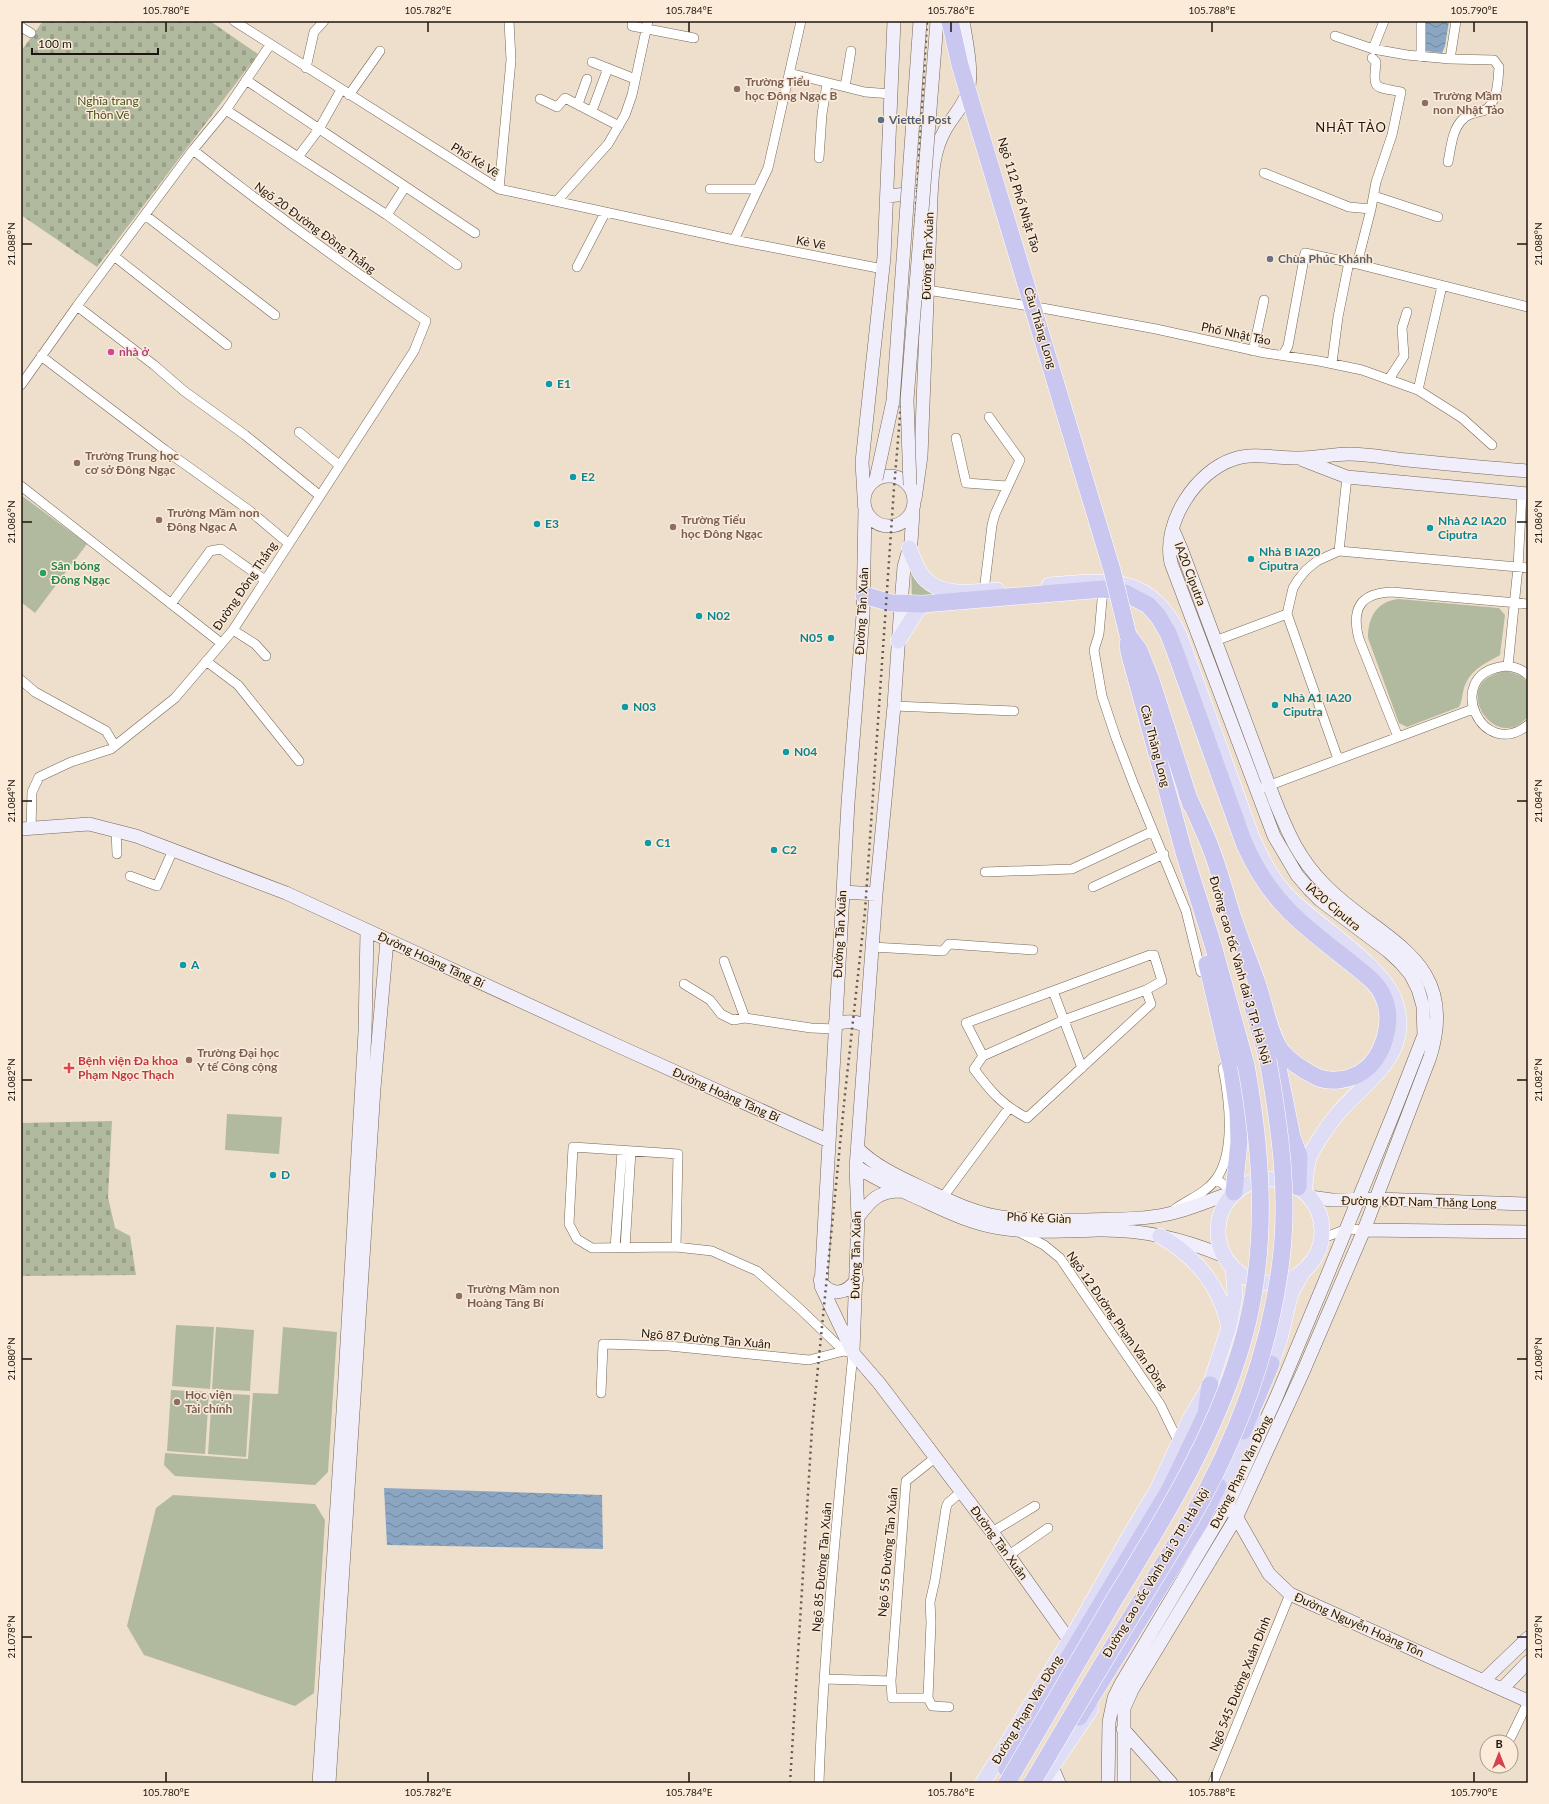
<svg xmlns="http://www.w3.org/2000/svg" width="1549" height="1804" font-family="Lato,sans-serif">
  <style>
    .green { fill: #b1ba9e }
    .cemetery { fill: url(#cemetery-stones) }
    .water { fill: url(#water-waves) }
    .lines { fill: none; stroke-linecap: round; stroke-linejoin: round }
    .street-casing { stroke: #766758; stroke-width: 10 }
    .secondary-casing { stroke: #766758; stroke-width: 14 }
    .primary-casing { stroke: #fff; stroke-width: 16 }
    .highway-casing { stroke: #fff; stroke-width: 18 }
    .street { stroke: #fff; stroke-width: 9 }
    .secondary { stroke: #efeefa; stroke-width: 13 }
    .primary { stroke: #dfddf6; stroke-width: 15 }
    .highway { stroke: #c9c7f0; stroke-width: 17 }
    .rail { stroke: #635a50; stroke-width: 2.5; stroke-dasharray: 2 4; stroke-linecap: butt }
    .secondary-bridge-casing { stroke: #766758; stroke-width: 14; stroke-linecap: butt }
    .highway-bridge-casing { stroke: #fff; stroke-width: 18; stroke-linecap: butt }
    .secondary-bridge { stroke: #efeefa; stroke-width: 13 }
    .highway-bridge { stroke: #c9c7f0; stroke-width: 17 }
    .ticks { fill: none; stroke: #1c1610; stroke-width: 1.5 }
    .education-dot { fill: #8d6e63; stroke: #fcebd9; stroke-width: 1.5 }
    .service-dot { fill: #5c6f8a; stroke: #fcebd9; stroke-width: 1.5 }
    .worship-dot { fill: #6b7280; stroke: #fcebd9; stroke-width: 1.5 }
    .hotel-dot { fill: #d1479c; stroke: #fcebd9; stroke-width: 1.5 }
    .culture-dot { fill: #0f9aa8; stroke: #fcebd9; stroke-width: 1.5 }
    .leisure-dot { fill: #2e9e5b; stroke: #fcebd9; stroke-width: 1.5 }
    .health-dot { fill: #e0444e; stroke: #fcebd9; stroke-width: 1.5 }
    .labels { text-anchor: middle; stroke-width: 3; stroke-linejoin: round; paint-order: stroke }
    .education-label { font-size: 12px; font-weight: bold; fill: #785e54; stroke: #fcebd9; text-anchor: start }
    .park-label { font-size: 12px; fill: #47541b; stroke: #fcebd9 }
    .service-label { font-size: 12px; font-weight: bold; fill: #4e5e75; stroke: #fcebd9; text-anchor: start }
    .street-label { font-size: 12px; fill: #1c1610; stroke: #fcebd9 }
    .worship-label { font-size: 12px; font-weight: bold; fill: #5b616d; stroke: #fcebd9; text-anchor: start }
    .hotel-label { font-size: 12px; font-weight: bold; fill: #b23c85; stroke: #fcebd9; text-anchor: start }
    .culture-label { font-size: 12px; font-weight: bold; fill: #0d838f; stroke: #fcebd9; text-anchor: start }
    .leisure-label { font-size: 12px; font-weight: bold; fill: #27864d; stroke: #fcebd9; text-anchor: start }
    .health-label { font-size: 12px; font-weight: bold; fill: #be3a42; stroke: #fcebd9; text-anchor: start }
    .neighbourhood-label { font-size: 13px; letter-spacing: 1px; fill: #1c1610; stroke: #fcebd9 }
    .neatline { fill: none; stroke: #1c1610; stroke-width: 1.5 }
    .ticks-label { font-size: 10px; text-anchor: middle; fill: #1c1610 }
  </style>
  <defs>
    <pattern id="cemetery-stones" width="16" height="16" patternUnits="userSpaceOnUse"><rect width="16" height="16" fill="#b1ba9e"/><path d="M2 7V4a2 2 0 0 1 4 0v3zM10 15v-3a2 2 0 0 1 4 0v3z" fill="#989f87"/></pattern>
    <pattern id="water-waves" width="16" height="10" patternUnits="userSpaceOnUse"><rect width="16" height="10" fill="#8ba6c2"/><path d="M0 5q4-4 8 0t8 0" fill="none" stroke="#71869c"/></pattern>
  </defs>
  <rect width="100%" height="100%" fill="#eedecc"/>
  <path class="green" d="M21,495L87,544L35,613L21,602Z
    M911,564L944,597L912,600Z
    M1399,599L1499,608L1505,615L1500,655C1486,663 1473,668 1466,683C1462,690 1463,700 1459,707L1407,727L1399,723L1368,638C1368,617 1377,601 1399,599Z
    M1506,671C1515,673 1521,675 1528,682V716C1497,757 1445,681 1506,671Z
    M227,1114L282,1117L279,1154L225,1150Z
    M176,1325L214,1327L210,1389L172,1386Z
    M216,1327L254,1330L250,1391L212,1389Z
    M283,1327L337,1332L328,1472L315,1485L175,1476L164,1465L165,1453L248,1459L253,1393L278,1394Z
    M171,1390L209,1392L205,1454L167,1451Z
    M212,1393L250,1395L246,1457L208,1454Z
    M173,1495L315,1504L325,1520L314,1693L295,1706L144,1655L127,1626L156,1508Z"/>
  <path class="cemetery" d="M43,21H210L258,54L97,267L21,215V51Z
    M112,1121L108,1197L115,1228L130,1236L136,1275L21,1276V1123Z"/>
  <path class="water" d="M1424,21H1449L1445,46L1442,53L1425,51Z
    M384,1488L602,1495L603,1549L387,1545Z"/>
  <g class="lines">
    <g class="street-casing">
      <path id="street" d="M234,21L499,189L734,240L883,269
        M633,21L632,26L694,38
        M21,27L31,33
        M1335,36L1373,49L1407,55L1450,59L1456,21
        M1373,49L1384,21
        M1421,57V21
        M592,62L635,79
        M306,68L314,32L324,21
        M789,73L865,92L892,94
        M246,80L475,233
        M845,87L851,51
        M349,95L380,51
        M540,99L557,107L565,98L619,126
        M578,104L587,79
        M226,110L387,215L457,265
        M592,111L608,68
        M298,157L319,129L341,90
        M819,158L822,114L827,84
        M1448,162C1451,148 1452,129 1463,119C1469,113 1476,113 1483,111C1498,105 1498,80 1499,67L1494,60L1450,59
        M1264,173L1349,207L1371,209
        M499,189L511,60L509,21
        M710,189H758
        M1374,196L1438,217
        M557,201L608,144L625,115L632,95L648,21
        M145,215L275,315
        M387,215L405,187
        M734,240L768,168L801,21
        M114,256L227,345
        M1357,264L1371,209L1376,182L1392,135L1401,92C1374,86 1373,91 1376,62L1372,58
        M577,267L605,213
        M927,290L1042,308L1156,329L1265,353L1319,361L1362,370L1418,390L1462,418L1492,445
        M77,306L154,365L184,391L245,435L319,495
        M1253,351L1264,300
        M1280,355L1284,353L1288,346L1305,253L1357,264L1528,307
        M41,356L165,450L250,511L288,543
        M1332,363L1338,317L1349,262
        M1389,379L1404,356L1402,328L1407,312
        M21,385L77,306L193,150L226,110L270,45
        M1418,390L1442,286
        M299,432L339,465
        M956,438L966,483L1007,486
        M21,486L221,643
        M1339,551L1347,477
        M1103,589L1099,634L1094,650L1102,696L1116,738L1134,785L1186,911L1201,972
        M984,591L992,525L995,514L1020,460L989,417
        M171,604L210,551L221,549L265,580
        M233,630L255,644L266,656
        M1215,641L1287,614
        M206,661L238,685L299,761
        M1508,666L1518,567L1522,493
        M1528,675C1521,668 1509,665 1500,667C1444,677 1482,762 1528,725
        M21,680L35,692L106,731L115,746
        M894,706L1014,711
        M1398,737L1359,639C1351,609 1360,593 1392,592L1528,604
        M1338,759L1287,614L1293,588L1298,580L1306,570L1317,561L1339,551L1528,568
        M1257,790L1473,709
        M31,829L32,792L39,777L71,762L111,749L175,698L233,630L414,351L426,321C346,266 269,210 193,150
        M116,830L117,854
        M985,872L1072,869L1153,831
        M130,876L157,886L173,850
        M1093,887L1164,854
        M872,947L943,951L949,944L1033,950
        M724,961L745,1018
        M684,984L710,1000L721,1014L733,1020L745,1018L811,1028L835,1029
        M1053,991L1150,955H1154L1162,981L1146,990L1064,1020L983,1056L974,1069C991,1092 1001,1104 1027,1118L1151,1004L1146,990
        M983,1056L966,1023L1053,991L1082,1068
        M1216,1179L1234,1192
        M943,1197L1009,1108
        M1175,1209C1189,1199 1206,1193 1216,1179C1236,1152 1229,1098 1223,1068
        M1019,1232L1044,1245L1060,1258L1160,1404L1179,1443
        M1323,1238L1347,1229L1364,1230
        M676,1247L678,1154L573,1147L569,1224L577,1239L592,1248L676,1247L712,1251L757,1271L799,1308L844,1351
        M615,1248L622,1151
        M625,1248L631,1151
        M601,1393L603,1344L669,1346L809,1360L844,1351L853,1353C839,1496 824,1639 819,1783
        M992,1532L1035,1506
        M1009,1555L1048,1528
        M824,1679L891,1681
        M928,1698H892L891,1681L906,1481L936,1457
        M949,1707L932,1706L928,1698L931,1622L930,1602L935,1580L946,1508L948,1503L961,1492
        M1511,1737L1528,1702
        M1213,1783L1290,1594"/>
    </g>
    <g class="secondary-casing">
      <path id="secondary" d="M887,196L908,194L931,198
        M1303,460L1347,477L1528,494
        M864 501a25 25 0 1 1 50 0a25 25 0 1 1-50 0Z
        M864,496L862,462L884,257L894,21
        M915,499L921,456L931,198C932,175 933,151 945,130C952,117 964,106 968,91C973,71 966,41 963,21
        M865,509L863,615L848,803L821,1286L853,1353L879,1383L992,1532L1069,1640
        M21,829L89,824L136,836L286,893L616,1045L829,1141
        M843,892L876,894
        M835,1024C846,1021 857,1020 866,1027
        M857,1148C878,1169 906,1180 933,1193C955,1203 977,1214 1001,1217C1029,1221 1058,1220 1086,1220C1114,1219 1141,1220 1168,1214C1191,1209 1212,1199 1234,1192
        M856,1166C876,1180 898,1189 920,1199C946,1211 972,1224 1000,1228C1032,1233 1064,1231 1097,1230C1140,1229 1184,1239 1224,1256
        M1310,1197L1332,1200L1376,1199L1528,1204
        M858,1217C871,1200 878,1191 901,1191
        M1364,1230L1528,1232
        M820,1280C830,1298 847,1294 857,1279
        M853,1351L858,1217L856,1168L876,894L894,706L901,604L904,567L911,542L913,512
        M1233,1511L1269,1574L1290,1594L1528,1701
        M1483,1681L1528,1638
        M1502,1689L1528,1662
        M1123,1729L1171,1783
        M1052,1767L1059,1783
        M319,1783L343,1412L365,1032L367,931
        M329,1783L374,1088L387,940
        M1108,1783L1109,1722L1114,1698L1122,1682L1228,1504L1276,1398L1325,1281L1396,1107L1424,1035L1423,1006L1418,989L1411,975L1401,963L1388,951L1320,900L1309,889L1297,875L1274,836L1171,563C1162,523 1196,471 1234,459C1255,452 1279,459 1301,458C1317,458 1333,454 1349,454C1368,454 1388,458 1407,460C1447,464 1488,468 1528,471
        M1124,1783V1708L1132,1690L1237,1516L1303,1372L1364,1230L1430,1057C1461,957 1379,941 1324,884C1299,859 1288,833 1275,801L1182,551L1173,530"/>
    </g>
    <g class="primary-casing">
      <path id="primary" d="M909,548C913,557 916,566 921,574C937,598 973,592 997,590
        M1049,585C1109,580 1150,573 1180,636L1252,837C1262,859 1272,881 1290,898C1319,927 1382,964 1395,1001C1413,1054 1368,1079 1339,1112C1331,1121 1313,1147 1309,1158C1306,1168 1306,1181 1304,1191
        M898,641L915,614L923,604
        M1218 1231a52 52 0 1 1 104 0a52 52 0 1 1-104 0Z
        M1160,1236C1195,1256 1219,1284 1228,1324
        M1268,1374L1280,1339L1289,1301L1292,1291L1303,1272
        M1217,1502L1229,1479L1254,1420
        M983,1783L1082,1620L1129,1537L1158,1488L1190,1419L1210,1385L1229,1327L1235,1295L1233,1268
        M1041,1783L1091,1709"/>
    </g>
    <g class="highway-casing">
      <path id="highway" d="M864,595L891,603L923,604L1103,589L1125,593L1148,605L1158,616L1168,633L1175,651L1244,843C1255,868 1270,892 1290,912C1308,930 1330,946 1351,963C1362,972 1377,982 1383,996C1389,1009 1389,1024 1385,1038C1381,1052 1374,1064 1362,1072C1350,1080 1330,1083 1317,1077C1305,1071 1291,1063 1282,1052C1270,1037 1264,1002 1257,983C1250,962 1241,942 1234,921C1226,897 1220,872 1211,849C1204,830 1195,812 1187,794
        M1128,635L1139,650L1151,680L1191,805
        M1128,644L1129,652L1185,856L1213,945L1246,1065
        M1207,964L1232,1071L1238,1112L1239,1142L1234,1192
        M1251,1000L1268,1060
        M1273,1043L1292,1137L1299,1156L1298,1187
        M1243,1431L1271,1364
        M1079,1717L1200,1522L1218,1486
        M1007,1770L1017,1749L1059,1674L1170,1489L1206,1414L1210,1385"/>
    </g>
    <use href="#street" class="street"/>
    <use href="#secondary" class="secondary"/>
    <use href="#primary" class="primary"/>
    <use href="#highway" class="highway"/>
    <path class="rail" d="M790,1783L812,1428L845,1094L865,911L894,488L913,261L927,21"/>
    <g class="secondary-bridge-casing">
      <path id="secondary-bridge" d="M876,479L893,401L920,21
        M910,485L907,400L937,21"/>
    </g>
    <g class="highway-bridge-casing">
      <path id="highway-bridge" d="M950,21L960,65L978,125L1112,570L1128,635
        M1007,1783C1042,1722 1078,1661 1114,1600C1166,1515 1221,1427 1246,1329C1268,1242 1262,1153 1246,1065
        M1032,1783C1065,1727 1097,1672 1131,1617C1151,1584 1171,1552 1191,1519C1235,1442 1268,1356 1280,1268C1290,1197 1280,1129 1268,1060"/>
    </g>
    <use href="#secondary-bridge" class="secondary-bridge"/>
    <use href="#highway-bridge" class="highway-bridge"/>
  </g>
  <path class="ticks" d="M166,22V32M428,22V32M689,22V32M951,22V32M1212,22V32M1474,22V32M22,244H32M1517,244H1527M22,522H32M1517,522H1527M22,801H32M1517,801H1527M22,1080H32M1517,1080H1527M22,1359H32M1517,1359H1527M22,1637H32M1517,1637H1527M166,1772V1782M428,1772V1782M689,1772V1782M951,1772V1782M1212,1772V1782M1474,1772V1782"/>
  <g class="education-dot">
    <circle cx="737" cy="89" r="4"/>
    <circle cx="1425" cy="103" r="4"/>
    <circle cx="77" cy="463" r="4"/>
    <circle cx="159" cy="520" r="4"/>
    <circle cx="673" cy="527" r="4"/>
    <circle cx="189" cy="1060" r="4"/>
    <circle cx="459" cy="1296" r="4"/>
    <circle cx="177" cy="1402" r="4"/>
  </g>
  <circle class="service-dot" cx="881" cy="120" r="4"/>
  <circle class="worship-dot" cx="1270" cy="259" r="4"/>
  <circle class="hotel-dot" cx="111" cy="352" r="4"/>
  <g class="culture-dot">
    <circle cx="549" cy="384" r="4"/>
    <circle cx="573" cy="477" r="4"/>
    <circle cx="537" cy="524" r="4"/>
    <circle cx="1430" cy="528" r="4"/>
    <circle cx="1251" cy="559" r="4"/>
    <circle cx="699" cy="616" r="4"/>
    <circle cx="831" cy="638" r="4"/>
    <circle cx="1275" cy="705" r="4"/>
    <circle cx="625" cy="707" r="4"/>
    <circle cx="786" cy="752" r="4"/>
    <circle cx="648" cy="843" r="4"/>
    <circle cx="774" cy="850" r="4"/>
    <circle cx="183" cy="965" r="4"/>
    <circle cx="273" cy="1175" r="4"/>
  </g>
  <circle class="leisure-dot" cx="43" cy="573" r="4"/>
  <path class="health-dot" d="M67 1062h4v4h4v4h-4v4h-4v-4h-4v-4h4z"/>
  <g class="labels">
    <g class="education-label">
      <text x="745" y="86">Trường Tiểu<tspan x="745" dy="14">học Đông Ngạc B</tspan></text>
      <text x="1433" y="100">Trường Mầm<tspan x="1433" dy="14">non Nhật Tảo</tspan></text>
      <text x="85" y="460">Trường Trung học<tspan x="85" dy="14">cơ sở Đông Ngạc</tspan></text>
      <text x="167" y="517">Trường Mầm non<tspan x="167" dy="14">Đông Ngạc A</tspan></text>
      <text x="681" y="524">Trường Tiểu<tspan x="681" dy="14">học Đông Ngạc</tspan></text>
      <text x="197" y="1057">Trường Đại học<tspan x="197" dy="14">Y tế Công cộng</tspan></text>
      <text x="467" y="1293">Trường Mầm non<tspan x="467" dy="14">Hoàng Tăng Bí</tspan></text>
      <text x="185" y="1399">Học viện<tspan x="185" dy="14">Tài chính</tspan></text>
    </g>
    <g class="park-label">
      <text x="108" y="105">Nghĩa trang<tspan x="108" dy="14">Thôn Vẽ</tspan></text>
    </g>
    <g class="service-label">
      <text x="889" y="124">Viettel Post</text>
    </g>
    <g class="street-label">
      <text transform="translate(475 160) rotate(32)" y="4">Phố Kẻ Vẽ</text>
      <text transform="translate(1019 195) rotate(73)" y="4">Ngõ 112 Phố Nhật Tảo</text>
      <text transform="translate(315 228) rotate(36)" y="4">Ngõ 20 Đường Đồng Thắng</text>
      <text transform="translate(811 243) rotate(11)" y="4">Kẻ Vẽ</text>
      <text transform="translate(928 256) rotate(-88)" y="4">Đường Tân Xuân</text>
      <text transform="translate(1040 328) rotate(73)" y="4">Cầu Thăng Long</text>
      <text transform="translate(1236 334) rotate(12)" y="4">Phố Nhật Tảo</text>
      <text transform="translate(1190 574) rotate(69)" y="4">IA20 Ciputra</text>
      <text transform="translate(245 586) rotate(-56)" y="4">Đường Đông Thắng</text>
      <text transform="translate(862 611) rotate(-87)" y="4">Đường Tân Xuân</text>
      <text transform="translate(1155 746) rotate(75)" y="4">Cầu Thăng Long</text>
      <text transform="translate(1333 907) rotate(40)" y="4">IA20 Ciputra</text>
      <text transform="translate(840 934) rotate(-87)" y="4">Đường Tân Xuân</text>
      <text transform="translate(431 960) rotate(25)" y="4">Đường Hoàng Tăng Bí</text>
      <text transform="translate(1240 970) rotate(74)" y="4">Đường cao tốc Vành đai 3 TP. Hà Nội</text>
      <text transform="translate(726 1095) rotate(24)" y="4">Đường Hoàng Tăng Bí</text>
      <text transform="translate(1419 1202) rotate(1)" y="4">Đường KĐT Nam Thăng Long</text>
      <text transform="translate(1039 1218) rotate(2)" y="4">Phố Kẻ Giàn</text>
      <text transform="translate(856 1255) rotate(-89)" y="4">Đường Tân Xuân</text>
      <text transform="translate(1117 1321) rotate(55)" y="4">Ngõ 12 Đường Phạm Văn Đồng</text>
      <text transform="translate(706 1339) rotate(5)" y="4">Ngõ 87 Đường Tân Xuân</text>
      <text transform="translate(1241 1472) rotate(-64)" y="4">Đường Phạm Văn Đồng</text>
      <text transform="translate(999 1543) rotate(54)" y="4">Đường Tân Xuân</text>
      <text transform="translate(888 1552) rotate(-85)" y="4">Ngõ 55 Đường Tân Xuân</text>
      <text transform="translate(822 1567) rotate(-85)" y="4">Ngõ 85 Đường Tân Xuân</text>
      <text transform="translate(1156 1573) rotate(-59)" y="4">Đường cao tốc Vành đai 3 TP. Hà Nội</text>
      <text transform="translate(1359 1625) rotate(24)" y="4">Đường Nguyễn Hoàng Tôn</text>
      <text transform="translate(1240 1684) rotate(-68)" y="4">Ngõ 545 Đường Xuân Đỉnh</text>
      <text transform="translate(1027 1710) rotate(-59)" y="4">Đường Phạm Văn Đồng</text>
    </g>
    <g class="worship-label">
      <text x="1278" y="263">Chùa Phúc Khánh</text>
    </g>
    <g class="hotel-label">
      <text x="119" y="356">nhà ở</text>
    </g>
    <g class="culture-label">
      <text x="557" y="388">E1</text>
      <text x="581" y="481">E2</text>
      <text x="1438" y="525">Nhà A2 IA20<tspan x="1438" dy="14">Ciputra</tspan></text>
      <text x="545" y="528">E3</text>
      <text x="1259" y="556">Nhà B IA20<tspan x="1259" dy="14">Ciputra</tspan></text>
      <text x="707" y="620">N02</text>
      <text x="823" y="642" text-anchor="end">N05</text>
      <text x="1283" y="702">Nhà A1 IA20<tspan x="1283" dy="14">Ciputra</tspan></text>
      <text x="633" y="711">N03</text>
      <text x="794" y="756">N04</text>
      <text x="656" y="847">C1</text>
      <text x="782" y="854">C2</text>
      <text x="191" y="969">A</text>
      <text x="281" y="1179">D</text>
    </g>
    <g class="leisure-label">
      <text x="51" y="570">Sân bóng<tspan x="51" dy="14">Đông Ngạc</tspan></text>
    </g>
    <g class="health-label">
      <text x="78" y="1065">Bệnh viện Đa khoa<tspan x="78" dy="14">Phạm Ngọc Thạch</tspan></text>
    </g>
    <g class="neighbourhood-label">
      <text x="1351" y="132">NHẬT TẢO</text>
    </g>
  </g>
  <rect width="1549" height="1804" fill="none" stroke="#fcebd9" stroke-width="44"/>
  <g transform="translate(1499 1754)"><circle r="19" fill="#fcebd9" stroke="#a29689"/>
  <path d="M0-3L7 15L0 10L-7 15Z" fill="#d3424e"/>
  <text y="-6" font-size="11" font-weight="bold" text-anchor="middle" fill="#1c1610">B</text>
  </g>
  <path d="M32 48v6h126v-6" fill="none" stroke="#1c1610" stroke-width="2"/>
  <text x="38" y="48" font-size="12" fill="#1c1610" stroke="#fcebd9" stroke-width="3" paint-order="stroke">100 m</text>
  <rect x="22" y="22" width="1505" height="1760" class="neatline"/>
  <g class="ticks-label">
    <text x="166" y="14">105.780°E</text>
    <text x="428" y="14">105.782°E</text>
    <text x="689" y="14">105.784°E</text>
    <text x="951" y="14">105.786°E</text>
    <text x="1212" y="14">105.788°E</text>
    <text x="1474" y="14">105.790°E</text>
    <text transform="translate(11 244) rotate(-90)" y="4">21.088°N</text>
    <text transform="translate(1538 244) rotate(-90)" y="4">21.088°N</text>
    <text transform="translate(11 522) rotate(-90)" y="4">21.086°N</text>
    <text transform="translate(1538 522) rotate(-90)" y="4">21.086°N</text>
    <text transform="translate(11 801) rotate(-90)" y="4">21.084°N</text>
    <text transform="translate(1538 801) rotate(-90)" y="4">21.084°N</text>
    <text transform="translate(11 1080) rotate(-90)" y="4">21.082°N</text>
    <text transform="translate(1538 1080) rotate(-90)" y="4">21.082°N</text>
    <text transform="translate(11 1359) rotate(-90)" y="4">21.080°N</text>
    <text transform="translate(1538 1359) rotate(-90)" y="4">21.080°N</text>
    <text transform="translate(11 1637) rotate(-90)" y="4">21.078°N</text>
    <text transform="translate(1538 1637) rotate(-90)" y="4">21.078°N</text>
    <text x="166" y="1796">105.780°E</text>
    <text x="428" y="1796">105.782°E</text>
    <text x="689" y="1796">105.784°E</text>
    <text x="951" y="1796">105.786°E</text>
    <text x="1212" y="1796">105.788°E</text>
    <text x="1474" y="1796">105.790°E</text>
  </g>
</svg>
